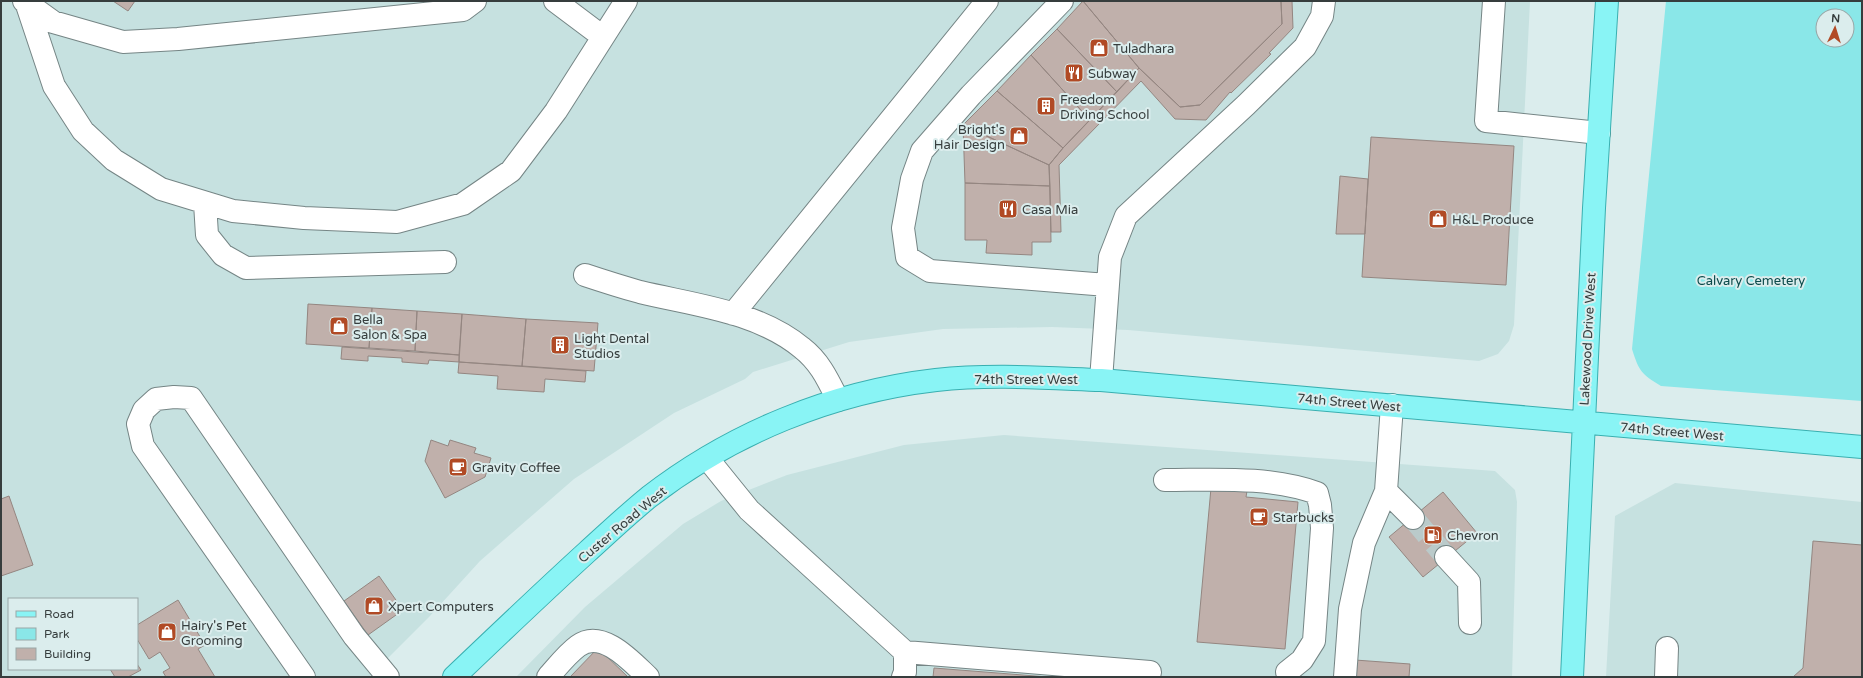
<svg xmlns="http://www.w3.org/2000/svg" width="1863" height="678" font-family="'Varela Round',sans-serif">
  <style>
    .built { fill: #c6e1e0; fill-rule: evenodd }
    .green { fill: #8ae7e8; fill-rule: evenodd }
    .building { fill: #c0b0ab; stroke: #948681 }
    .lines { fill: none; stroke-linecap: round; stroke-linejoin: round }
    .minor-tunnel { stroke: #bacaca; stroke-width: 22; stroke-dasharray: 22 11; stroke-linecap: butt }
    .minor-casing { stroke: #758585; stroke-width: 24 }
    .major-casing { stroke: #39afb0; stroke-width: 24 }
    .minor { stroke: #fff; stroke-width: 22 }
    .major { stroke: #89f4f5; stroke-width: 22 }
    .labels { text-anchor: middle; stroke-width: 4; stroke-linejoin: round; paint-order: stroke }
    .poi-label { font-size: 13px; fill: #363d3d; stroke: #dbeded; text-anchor: start }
    .park-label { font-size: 13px; fill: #0c4b4c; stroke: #dbeded }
    .street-label { font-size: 13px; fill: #363d3d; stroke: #dbeded }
  </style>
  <rect width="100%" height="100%" fill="#dbeded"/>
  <path class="built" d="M1,1H1530L1514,325L1509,341L1498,354L1479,361L1128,330L1052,327L943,329L849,342L753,372L745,379L674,413L574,479L480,561L429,617L369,677H1ZM9,599H137V669H9Z
    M1004,435L1495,471L1515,490L1517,502L1512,677H516L585,607L683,524L721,501L787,475L904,445Z
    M1675,483L1862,502V677H1606L1615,516Z"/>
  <path class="green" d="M1666,1H1862V401L1661,386C1641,374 1639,371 1632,349ZM1823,16H1847V40H1823Z"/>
  <path class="building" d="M113,1H135L128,11Z
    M1083,1L1139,68L1117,92L1057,29Z
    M1083,1H1280L1281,2L1282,24L1200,105L1180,107L1139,68Z
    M1280,1H1292L1293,28L1269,53L1271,54L1231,93L1230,92L1206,120L1175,119L1141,81L1059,165L1061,232H1051L1049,165L1063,148L1139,68L1180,107L1200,105L1282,24L1281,2Z
    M1057,29L1117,92L1090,120L1031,55Z
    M1031,55L1090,120L1063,148L997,91Z
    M997,91L1063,148L1049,165L963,125Z
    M963,125L1049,165L1050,186L965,183Z
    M1371,137L1514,146L1506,285L1362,277Z
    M1340,176L1368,179L1365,234H1336Z
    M965,183L1050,186L1051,242H1032V255L986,253L987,240H965Z
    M308,304L372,308L369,348L306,344Z
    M372,308L417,311L415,351L369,348Z
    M417,311L462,314L459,355L415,351Z
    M462,314L526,319L522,366L459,362Z
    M526,319L598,323L594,371L522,366Z
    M342,347L459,355V362L429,360L428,364L402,362V358L368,356V361L341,359Z
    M459,362L586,371L585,382L545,379L544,392L497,389L498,376L458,373Z
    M431,440L448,446L450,440L476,448L474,453L491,458L485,477L445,498L425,461Z
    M1211,488L1247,491L1246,497L1298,502L1285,649L1197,642Z
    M1443,492L1477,533L1423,577L1389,537Z
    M9,496L33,565L1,576V499Z
    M1813,541L1862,545V677H1793L1803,668Z
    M379,576L403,610L368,635L344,601Z
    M178,600L205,645L198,649L215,677H166L163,672L170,668L160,652L149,659L137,639V625Z
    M598,648L628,677H570Z
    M1355,660L1410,664L1409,677H1354Z
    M137,664L141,670L128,677H115L110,669H137Z
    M934,668L1048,677H933Z"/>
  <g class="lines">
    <path class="minor-tunnel" d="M1413,518L1446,557"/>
    <g class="minor-casing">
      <path id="minor" d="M24,1L53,22L123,42L178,39L463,10L475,1
        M555,1L603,37
        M1062,1L971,95L922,151L912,179L903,228L907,257L930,271L1107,285
        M1494,1L1486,121L1599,133
        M26,2L54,86L83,131L114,160L161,189L233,211L304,218L397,222L463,204L511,171L556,111L626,1
        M205,203L207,235L223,255L246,268L445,262
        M585,275C603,281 622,287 640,292C694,305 757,311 802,348C820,362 828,380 838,400
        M733,314L987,1
        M1101,380L1110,257L1126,216L1246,105L1305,47L1322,16L1324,1
        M1392,405L1386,491L1413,518
        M707,458L749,510L905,652V672L903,677
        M1165,480C1215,480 1269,476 1317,493L1320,505L1322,528L1314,641L1302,660L1287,672
        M1446,557L1469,582L1470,623
        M905,652L1150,672
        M304,677L143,446L138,424L144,410L156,399L174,397L191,398L354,636L388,677
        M548,677C557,667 567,654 578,646C602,628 632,662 648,677
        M1345,677L1350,609L1364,543L1386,491
        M1666,677L1667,648"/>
    </g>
    <g class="major-casing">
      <path id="major" d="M454,677C498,635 542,593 587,552C608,533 628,514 649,497C732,433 832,392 936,380C991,374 1046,378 1101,380L1862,447
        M1572,677L1594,208L1607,1"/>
    </g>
    <use href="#minor" class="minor"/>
    <use href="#major" class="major"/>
  </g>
  <defs>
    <g id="shop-square" transform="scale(1)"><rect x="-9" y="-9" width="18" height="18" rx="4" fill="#b14a25" stroke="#dbeded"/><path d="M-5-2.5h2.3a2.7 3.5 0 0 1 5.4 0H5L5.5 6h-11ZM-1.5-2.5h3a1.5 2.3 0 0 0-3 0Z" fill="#fff"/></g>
    <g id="restaurant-square" transform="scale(1)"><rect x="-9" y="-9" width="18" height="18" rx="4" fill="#b14a25" stroke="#dbeded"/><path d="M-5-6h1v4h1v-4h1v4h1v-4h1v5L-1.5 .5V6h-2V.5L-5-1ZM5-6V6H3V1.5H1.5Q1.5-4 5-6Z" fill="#fff"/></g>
    <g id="building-square" transform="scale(1)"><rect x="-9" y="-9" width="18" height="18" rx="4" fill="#b14a25" stroke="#dbeded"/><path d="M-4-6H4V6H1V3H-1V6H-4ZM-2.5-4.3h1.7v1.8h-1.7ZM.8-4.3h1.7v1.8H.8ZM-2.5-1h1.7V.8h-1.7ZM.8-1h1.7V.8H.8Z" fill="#fff"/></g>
    <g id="cafe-square" transform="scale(1)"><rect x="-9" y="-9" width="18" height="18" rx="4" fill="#b14a25" stroke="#dbeded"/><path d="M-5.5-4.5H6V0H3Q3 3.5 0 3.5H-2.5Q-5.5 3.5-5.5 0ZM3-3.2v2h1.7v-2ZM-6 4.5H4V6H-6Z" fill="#fff"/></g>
    <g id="fuel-square" transform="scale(1)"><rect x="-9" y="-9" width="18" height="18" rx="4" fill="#b14a25" stroke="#dbeded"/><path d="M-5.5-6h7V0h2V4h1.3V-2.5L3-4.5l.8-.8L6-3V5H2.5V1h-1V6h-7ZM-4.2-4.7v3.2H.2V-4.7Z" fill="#fff"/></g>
  </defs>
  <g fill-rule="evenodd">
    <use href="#shop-square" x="1099" y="48"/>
    <use href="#restaurant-square" x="1074" y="73"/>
    <use href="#building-square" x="1046" y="106"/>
    <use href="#shop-square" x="1019" y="136"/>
    <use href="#restaurant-square" x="1008" y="209"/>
    <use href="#shop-square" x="1438" y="219"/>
    <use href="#shop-square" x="339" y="326"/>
    <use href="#building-square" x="560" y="345"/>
    <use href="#cafe-square" x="458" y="467"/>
    <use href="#cafe-square" x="1259" y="517"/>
    <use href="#fuel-square" x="1433" y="535"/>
    <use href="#shop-square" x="374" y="606"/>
    <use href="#shop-square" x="167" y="632"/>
  </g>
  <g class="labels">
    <g class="poi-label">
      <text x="1113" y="53">Tuladhara</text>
      <text x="1088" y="78">Subway</text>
      <text x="1060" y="104">Freedom<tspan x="1060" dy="15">Driving School</tspan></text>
      <text x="1005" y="134" text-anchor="end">Bright's<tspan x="1005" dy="15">Hair Design</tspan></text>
      <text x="1022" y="214">Casa Mia</text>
      <text x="1452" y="224">H&amp;L Produce</text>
      <text x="353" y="324">Bella<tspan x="353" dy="15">Salon &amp; Spa</tspan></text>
      <text x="574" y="343">Light Dental<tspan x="574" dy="15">Studios</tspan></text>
      <text x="472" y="472">Gravity Coffee</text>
      <text x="1273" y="522">Starbucks</text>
      <text x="1447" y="540">Chevron</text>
      <text x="388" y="611">Xpert Computers</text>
      <text x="181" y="630">Hairy's Pet<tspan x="181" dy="15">Grooming</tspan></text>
    </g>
    <g class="park-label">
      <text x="1751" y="285">Calvary Cemetery</text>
    </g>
    <g class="street-label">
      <text transform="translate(1587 339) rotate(-87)" y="5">Lakewood Drive West</text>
      <text x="1026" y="384">74th Street West</text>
      <text transform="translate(1349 402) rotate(5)" y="5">74th Street West</text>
      <text transform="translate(1672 431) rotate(5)" y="5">74th Street West</text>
      <text transform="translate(622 524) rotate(-40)" y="5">Custer Road West</text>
    </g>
  </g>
  <rect width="1863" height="678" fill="none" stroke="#363d3d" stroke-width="4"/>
  <rect x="8" y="598" width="130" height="72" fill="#dbeded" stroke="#99a7a7"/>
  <rect x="16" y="611" width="20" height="6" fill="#89f4f5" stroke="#99a7a7"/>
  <text x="44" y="618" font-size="12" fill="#363d3d">Road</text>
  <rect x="16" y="628" width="20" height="12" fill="#8ae7e8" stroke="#99a7a7"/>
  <text x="44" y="638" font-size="12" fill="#363d3d">Park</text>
  <rect x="16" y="648" width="20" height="12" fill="#c0b0ab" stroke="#99a7a7"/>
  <text x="44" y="658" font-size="12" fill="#363d3d">Building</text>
  <g transform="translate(1835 28) rotate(4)"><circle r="19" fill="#dbeded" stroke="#99a7a7"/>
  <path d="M0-3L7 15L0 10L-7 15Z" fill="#b14a25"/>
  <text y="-6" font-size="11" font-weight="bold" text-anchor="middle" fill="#363d3d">N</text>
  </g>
</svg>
